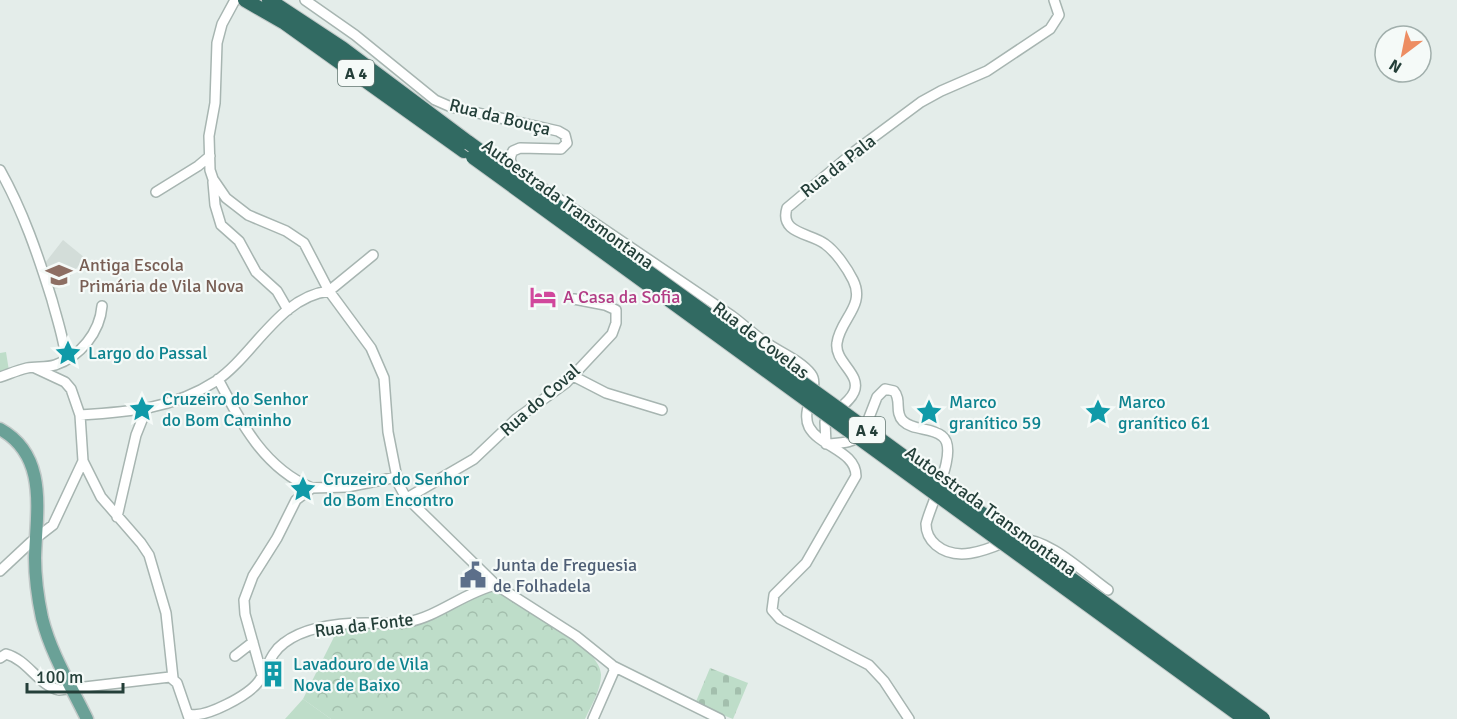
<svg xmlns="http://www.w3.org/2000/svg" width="1457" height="719" font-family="Signika,sans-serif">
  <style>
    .built { fill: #d3ddd9 }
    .forest { fill: url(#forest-crowns) }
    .cemetery { fill: url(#cemetery-stones) }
    .green { fill: #beddc9 }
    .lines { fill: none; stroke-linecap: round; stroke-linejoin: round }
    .minor-casing { stroke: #a7b5b1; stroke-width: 12 }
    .major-casing { stroke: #c2c9c8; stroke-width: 15 }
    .highway-casing { stroke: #c2c9c8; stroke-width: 16 }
    .minor { stroke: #fff; stroke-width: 9 }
    .major { stroke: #6aa197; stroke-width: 12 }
    .highway { stroke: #316a62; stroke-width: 14 }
    .highway-bridge-casing { stroke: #c2c9c8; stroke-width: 16; stroke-linecap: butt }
    .highway-bridge { stroke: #316a62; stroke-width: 14 }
    .labels { text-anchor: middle; stroke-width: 4.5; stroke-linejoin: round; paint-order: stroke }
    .shield { fill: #f5faf8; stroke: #637772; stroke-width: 1.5 }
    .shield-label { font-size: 16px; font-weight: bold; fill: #243f39 }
    .street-label { font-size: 18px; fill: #243f39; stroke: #f5faf8 }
    .education-label { font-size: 18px; fill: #785e54; stroke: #f5faf8; text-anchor: start }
    .hotel-label { font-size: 18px; fill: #b23c85; stroke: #f5faf8; text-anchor: start }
    .culture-label { font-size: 18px; fill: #0d838f; stroke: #f5faf8; text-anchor: start }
    .service-label { font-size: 18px; fill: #4e5e75; stroke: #f5faf8; text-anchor: start }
  </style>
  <defs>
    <pattern id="forest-crowns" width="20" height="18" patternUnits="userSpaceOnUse" patternTransform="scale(1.5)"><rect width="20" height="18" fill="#beddc9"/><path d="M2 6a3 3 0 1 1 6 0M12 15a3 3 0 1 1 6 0" fill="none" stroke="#a3bfad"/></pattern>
    <pattern id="cemetery-stones" width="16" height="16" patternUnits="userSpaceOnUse" patternTransform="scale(1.5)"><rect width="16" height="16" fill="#beddc9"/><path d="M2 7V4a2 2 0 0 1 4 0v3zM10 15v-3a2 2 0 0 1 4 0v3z" fill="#a3bfad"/></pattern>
  </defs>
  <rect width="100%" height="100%" fill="#e4edea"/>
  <path class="built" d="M63,240L85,258L60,288L52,289L45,263Z"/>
  <path class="forest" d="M491,591L503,594C525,608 602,648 601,675C601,690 591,706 585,719H331L303,699L338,629L396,627Z"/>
  <path class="cemetery" d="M710,668L748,683L733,719L695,704Z"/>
  <path class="green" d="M6,352L9,371L0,372V353Z
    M303,699L331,719H285Z"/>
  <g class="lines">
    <g class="minor-casing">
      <path id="minor" d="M235,0L222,24L217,43L215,103L209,136L210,170L213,179L226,198L248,215L286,231L304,243L329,291L371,348L384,378L388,432L398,483L405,496L496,585L576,636L612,665
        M305,0L355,35L435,100L451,107L558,131L565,135L567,143L561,149L520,148L513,151C506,162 514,168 523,174
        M0,170C23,211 38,255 52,300C57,319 64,339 66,359
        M213,182L215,205L221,225L239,241L256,272L277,291L288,310
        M534,182L732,316C743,324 753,334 765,342C779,352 800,360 811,374C821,387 800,409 809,427C820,447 856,451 856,476L806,563L774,595L772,610L780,619L869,665L884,681L909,719
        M156,192L198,166L210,156
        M329,291L373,255
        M573,376L606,393L662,410
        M0,377C9,374 18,370 27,368C36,366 46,368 55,365C80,357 100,332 102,306
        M218,379C241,423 264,468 312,488
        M80,415C129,412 173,409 216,381C254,355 279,297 329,291
        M826,444L825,422C833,411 849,404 854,392C862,374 834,362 837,343C840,319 866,306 853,280C847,268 836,252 825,244C811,233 779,234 787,208L855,151L921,102L941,91L987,71L1050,29L1059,15L1054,0
        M826,444C840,443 853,444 863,433L877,397L885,389L894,391C902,400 894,412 903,421C913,431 931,427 942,436C960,449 930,505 926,524C926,533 929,539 936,545C956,562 984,551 1005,542
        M83,461L101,497L141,543L149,555L166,613L173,678
        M407,498L474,459L516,419L566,383L612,334L616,323V310L605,305L574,299
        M117,517L136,435L146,410
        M1018,539C1048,537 1084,573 1108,590
        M0,571L31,542L53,525L83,461L80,415L71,389L65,382L35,368
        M235,656L253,642
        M0,658L6,654C28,660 38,685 59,690L170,677L177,683L189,718
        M613,666L720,719
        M262,675L245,614L244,600L253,576L277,538L296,500L312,488L347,487L397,477
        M189,714C205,719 249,695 259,681C268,668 270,653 284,643C306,626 339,623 367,623C380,623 394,625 408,622C439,616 465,592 496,585
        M593,719L614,671L613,666"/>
    </g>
    <g class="major-casing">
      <path id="major" d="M0,429C49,456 36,513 35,558C35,578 38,599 42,618C51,654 71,686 87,719"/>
    </g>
    <g class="highway-casing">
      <path id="highway" d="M245,0L285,23L464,151
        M269,0L342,48L469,143"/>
    </g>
    <use href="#minor" class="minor"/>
    <use href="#major" class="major"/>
    <use href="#highway" class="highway"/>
    <g class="highway-bridge-casing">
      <path id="highway-bridge" d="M469,143L837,408L1263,719
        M473,157L1245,719"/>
    </g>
    <use href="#highway-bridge" class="highway-bridge"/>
  </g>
  <defs>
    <g id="school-bare" transform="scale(2.07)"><path d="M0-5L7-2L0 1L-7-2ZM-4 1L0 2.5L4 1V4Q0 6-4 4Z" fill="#8d6e63" stroke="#f5faf8" stroke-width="2.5" paint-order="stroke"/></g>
    <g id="hotel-bare" transform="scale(2.07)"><path d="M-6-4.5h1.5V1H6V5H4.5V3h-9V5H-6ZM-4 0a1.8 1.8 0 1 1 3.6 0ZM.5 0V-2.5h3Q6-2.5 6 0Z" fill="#d1479c" stroke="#f5faf8" stroke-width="2.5" paint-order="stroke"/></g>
    <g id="sight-bare" transform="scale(2.07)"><path d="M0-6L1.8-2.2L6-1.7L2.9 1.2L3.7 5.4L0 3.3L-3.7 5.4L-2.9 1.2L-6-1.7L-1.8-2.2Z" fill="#0f9aa8" stroke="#f5faf8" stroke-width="2.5" paint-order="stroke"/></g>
    <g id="civic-bare" transform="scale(2.07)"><path d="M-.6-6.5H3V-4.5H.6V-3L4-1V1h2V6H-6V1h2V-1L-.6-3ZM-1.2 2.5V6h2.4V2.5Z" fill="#5c6f8a" stroke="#f5faf8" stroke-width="2.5" paint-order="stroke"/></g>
    <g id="building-bare" transform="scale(2.07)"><path d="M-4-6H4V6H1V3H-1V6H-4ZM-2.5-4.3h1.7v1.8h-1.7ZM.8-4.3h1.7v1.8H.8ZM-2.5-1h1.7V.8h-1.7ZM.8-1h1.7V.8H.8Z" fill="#0f9aa8" stroke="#f5faf8" stroke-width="2.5" paint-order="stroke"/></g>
  </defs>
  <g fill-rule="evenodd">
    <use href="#school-bare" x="59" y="275"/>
    <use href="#hotel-bare" x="543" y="297"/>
    <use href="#sight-bare" x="68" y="353"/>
    <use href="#sight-bare" x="142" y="409"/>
    <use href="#sight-bare" x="929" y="412"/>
    <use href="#sight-bare" x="1098" y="412"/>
    <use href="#sight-bare" x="303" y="489"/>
    <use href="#civic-bare" x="473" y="575"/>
    <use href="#building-bare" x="273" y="674"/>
  </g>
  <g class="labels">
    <g class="shield">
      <rect x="338" y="60" width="36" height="26" rx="4.5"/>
      <rect x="849" y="417" width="36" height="26" rx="4.5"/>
    </g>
    <g class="shield-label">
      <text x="356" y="79">A 4</text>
      <text x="867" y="436">A 4</text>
    </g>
    <g class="street-label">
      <text transform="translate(500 117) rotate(14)" y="6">Rua da Bouça</text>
      <text transform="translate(838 166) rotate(-38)" y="6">Rua da Pala</text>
      <text transform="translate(568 204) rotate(36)" y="6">Autoestrada Transmontana</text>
      <text transform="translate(761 340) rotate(37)" y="6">Rua de Covelas</text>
      <text transform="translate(540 400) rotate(-41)" y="6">Rua do Coval</text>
      <text transform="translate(991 511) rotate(36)" y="6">Autoestrada Transmontana</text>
      <text transform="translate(364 625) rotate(-7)" y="6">Rua da Fonte</text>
    </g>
    <g class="education-label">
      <text x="79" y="271">Antiga Escola<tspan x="79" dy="21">Primária de Vila Nova</tspan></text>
    </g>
    <g class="hotel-label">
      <text x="563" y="303">A Casa da Sofia</text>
    </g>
    <g class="culture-label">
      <text x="88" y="359">Largo do Passal</text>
      <text x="162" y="405">Cruzeiro do Senhor<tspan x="162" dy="21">do Bom Caminho</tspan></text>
      <text x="949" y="408">Marco<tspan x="949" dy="21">granítico 59</tspan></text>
      <text x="1118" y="408">Marco<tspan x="1118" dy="21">granítico 61</tspan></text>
      <text x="323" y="485">Cruzeiro do Senhor<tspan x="323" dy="21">do Bom Encontro</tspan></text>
      <text x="293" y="670">Lavadouro de Vila<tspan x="293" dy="21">Nova de Baixo</tspan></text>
    </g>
    <g class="service-label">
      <text x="493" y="571">Junta de Freguesia<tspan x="493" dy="21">de Folhadela</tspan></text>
    </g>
  </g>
  <g transform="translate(1403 54) rotate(212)"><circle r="28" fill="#f5faf8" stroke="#a1afac" stroke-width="1.5"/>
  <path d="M0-4.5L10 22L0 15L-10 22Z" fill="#ed8d62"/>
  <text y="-9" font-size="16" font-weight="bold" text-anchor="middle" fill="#243f39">N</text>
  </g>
  <path d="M27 683v9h96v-9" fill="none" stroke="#243f39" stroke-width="3"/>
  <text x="36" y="683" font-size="18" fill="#243f39" stroke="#f5faf8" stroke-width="4.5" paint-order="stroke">100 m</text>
</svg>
